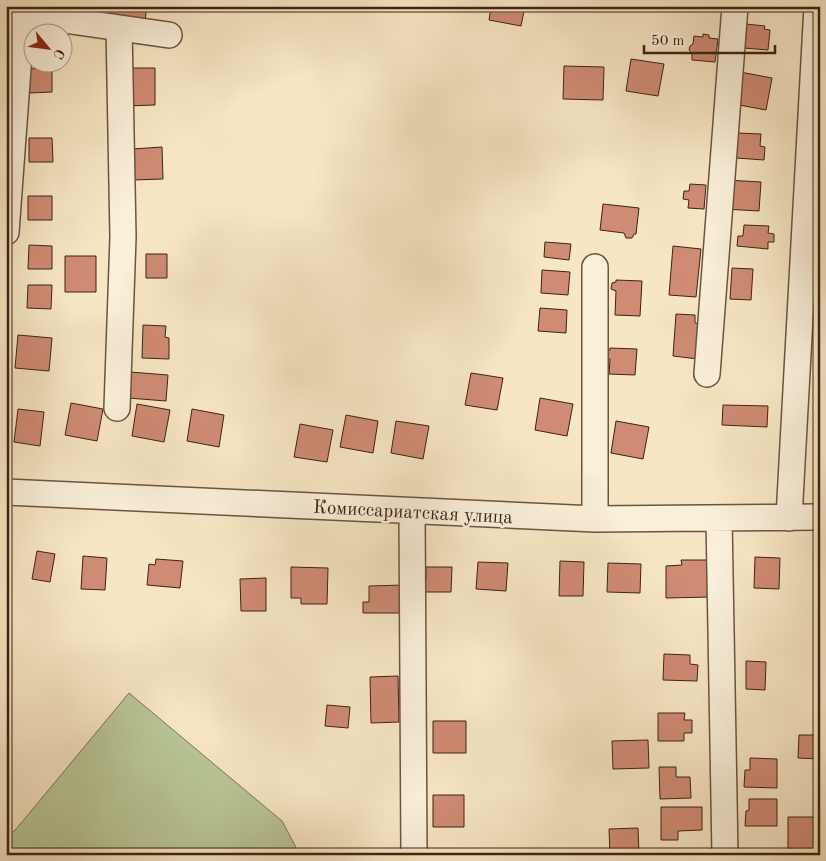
<svg xmlns="http://www.w3.org/2000/svg" width="826" height="861" font-family="'Old Standard TT',serif">
  <style>
    .green { fill: #b9c697; stroke: #7b7456 }
    .building { fill: #cf8b74; stroke: #3d2315 }
    .lines { fill: none; stroke-linecap: round; stroke-linejoin: round }
    .minor-casing { stroke: #6c5441; stroke-width: 28 }
    .minor { stroke: #faefd9; stroke-width: 25 }
    .labels { text-anchor: middle; stroke-width: 5; stroke-linejoin: round; paint-order: stroke }
    .street-label { font-size: 19px; fill: #3d2315; stroke: #faefd9 }
  </style>
  <rect width="100%" height="100%" fill="#f7e6c4"/>
  <filter id="stains"><feTurbulence type="fractalNoise" baseFrequency=".004" numOctaves="4"/><feColorMatrix values="0 0 0 0 .2 0 0 0 0 .09 0 0 0 0 .02 0 0 0 .5 -.17"/></filter>
  <radialGradient id="worn" r=".72"><stop offset=".6" stop-color="#630" stop-opacity="0"/><stop offset="1" stop-color="#630" stop-opacity=".3"/></radialGradient>
  <path class="green" d="M129,693L282,821L300,855H6V839L17,828Z"/>
  <path class="building" d="M107,6H147L145,20L106,15Z
    M491,6H525L521,26L489,20Z
    M746,24L765,26L764,29L770,30L768,50L744,48Z
    M703,34L709,35V38L718,39L715,62L692,60V53L689,50L690,46L693,44L694,36L703,37Z
    M631,59L664,64L658,96L626,91Z
    M564,66L604,67L603,100L563,99Z
    M52,68V92L29,93L28,69Z
    M124,68H155V105L124,106Z
    M740,72L772,78L766,110L734,104Z
    M738,133L761,134L760,146L765,147L764,160L736,158Z
    M29,138H52L53,162H29Z
    M162,147L163,179L133,180L132,149Z
    M726,180L761,182L759,211L724,209Z
    M690,184L706,185L704,209L688,208L689,200L683,199L684,191H689Z
    M28,196H52V220H28Z
    M603,204L639,208L636,234H634L632,238H626L624,233L600,230Z
    M744,225L769,226L768,233L774,234V242H768V249L737,246L738,236H743Z
    M545,242L571,244L569,260L544,257Z
    M29,245L52,246V269H28Z
    M673,246L701,249L696,297L669,295Z
    M146,254H167V278H146Z
    M65,256H96V292H65Z
    M732,268L753,269L751,300L730,299Z
    M542,270L570,272L568,295L541,293Z
    M616,280L642,281L640,316L615,315L616,291L611,289L612,283L616,282Z
    M28,285H52L51,309L27,308Z
    M540,308L567,310L566,333L538,331Z
    M676,314L695,315V323L701,324L698,359L673,356Z
    M143,325L166,326L165,337L169,338V359L142,358Z
    M18,335L52,338L49,371L15,368Z
    M610,348L637,349L635,375L609,374L610,359L605,357L606,351L610,350Z
    M130,372L168,375L166,401L128,398Z
    M471,373L503,378L497,410L465,405Z
    M540,398L573,404L567,436L535,430Z
    M71,403L103,409L97,441L65,435Z
    M137,404L170,410L164,442L132,436Z
    M723,405L768,406L767,427L722,425Z
    M18,409L44,412L40,446L14,442Z
    M192,409L224,415L219,447L187,441Z
    M346,415L378,421L373,453L340,447Z
    M396,421L429,426L423,459L391,453Z
    M616,421L649,427L643,459L611,453Z
    M300,424L333,430L327,462L294,457Z
    M37,551L55,554L50,582L32,579Z
    M83,556L107,558L105,590L81,589Z
    M755,557L780,558L779,589L754,588Z
    M156,559L183,561L180,588L147,585L149,564L155,565Z
    M681,560H709L710,597L666,598V566L682,565Z
    M560,561L584,562L583,596H559Z
    M478,562L508,563L506,591L476,589Z
    M608,563L641,564L640,593L607,592Z
    M291,567L328,568L327,604H301V598H291Z
    M426,567H452L451,592H422V579H426Z
    M266,578V611H241L240,579Z
    M817,580H820V603H815Z
    M404,585V613H363V602H369V586Z
    M664,654L690,655V664L698,665L697,681L663,680Z
    M746,661L766,662L765,690L746,689Z
    M398,676L399,722L371,723L370,677Z
    M327,705L350,707L348,728L325,726Z
    M658,713H685L684,720H692V733H684V741H658Z
    M433,721H466V753H433Z
    M799,735H820V759L798,758Z
    M648,740L649,768L613,769L612,741Z
    M750,758L777,759V788L744,787L745,770H750Z
    M659,767H676V777H690L691,798L660,799Z
    M433,795H464V827H433Z
    M749,799H777V826H745L746,811L749,810Z
    M661,807H702V830L678,831V840H661Z
    M788,817H820V850L788,849Z
    M638,828L639,855H610L609,829Z"/>
  <g class="lines">
    <g class="minor-casing">
      <path id="minor" d="M22,14L169,35
        M6,232L22,14L26,6
        M707,374L735,6
        M117,408L123,237L119,28
        M6,492L595,519L820,517
        M412,511L414,855
        M719,518L725,855
        M789,518L817,6
        M595,519V267"/>
    </g>
    <use href="#minor" class="minor"/>
  </g>
  <g class="labels">
    <g class="street-label">
      <text transform="translate(413 511) rotate(3)" y="7">Комиссариатская улица</text>
    </g>
  </g>
  <rect width="826" height="861" fill="none" stroke="#f7e6c4" stroke-width="25"/>
  <rect x="8" y="8" width="811" height="846" fill="none" stroke="#3d2315" stroke-width="2.5"/>
  <rect x="12" y="12" width="801" height="836" fill="none" stroke="#3d2315"/>
  <g transform="translate(48 48) rotate(119)"><circle r="24" fill="#faefd9" stroke="#ae9d8b"/>
  <path d="M0-4L9 19L0 12L-9 19Z" fill="#8f2418"/>
  <text y="-8" font-size="14" font-weight="bold" text-anchor="middle" fill="#3d2315">С</text>
  </g>
  <path d="M644 45v8h131v-8" fill="none" stroke="#3d2315" stroke-width="2.5"/>
  <text x="651" y="45" font-size="15" fill="#3d2315" stroke="#faefd9" stroke-width="4" paint-order="stroke">50 m</text>
  <rect width="100%" height="100%" filter="url(#stains)"/>
  <rect width="100%" height="100%" fill="url(#worn)"/>
</svg>
